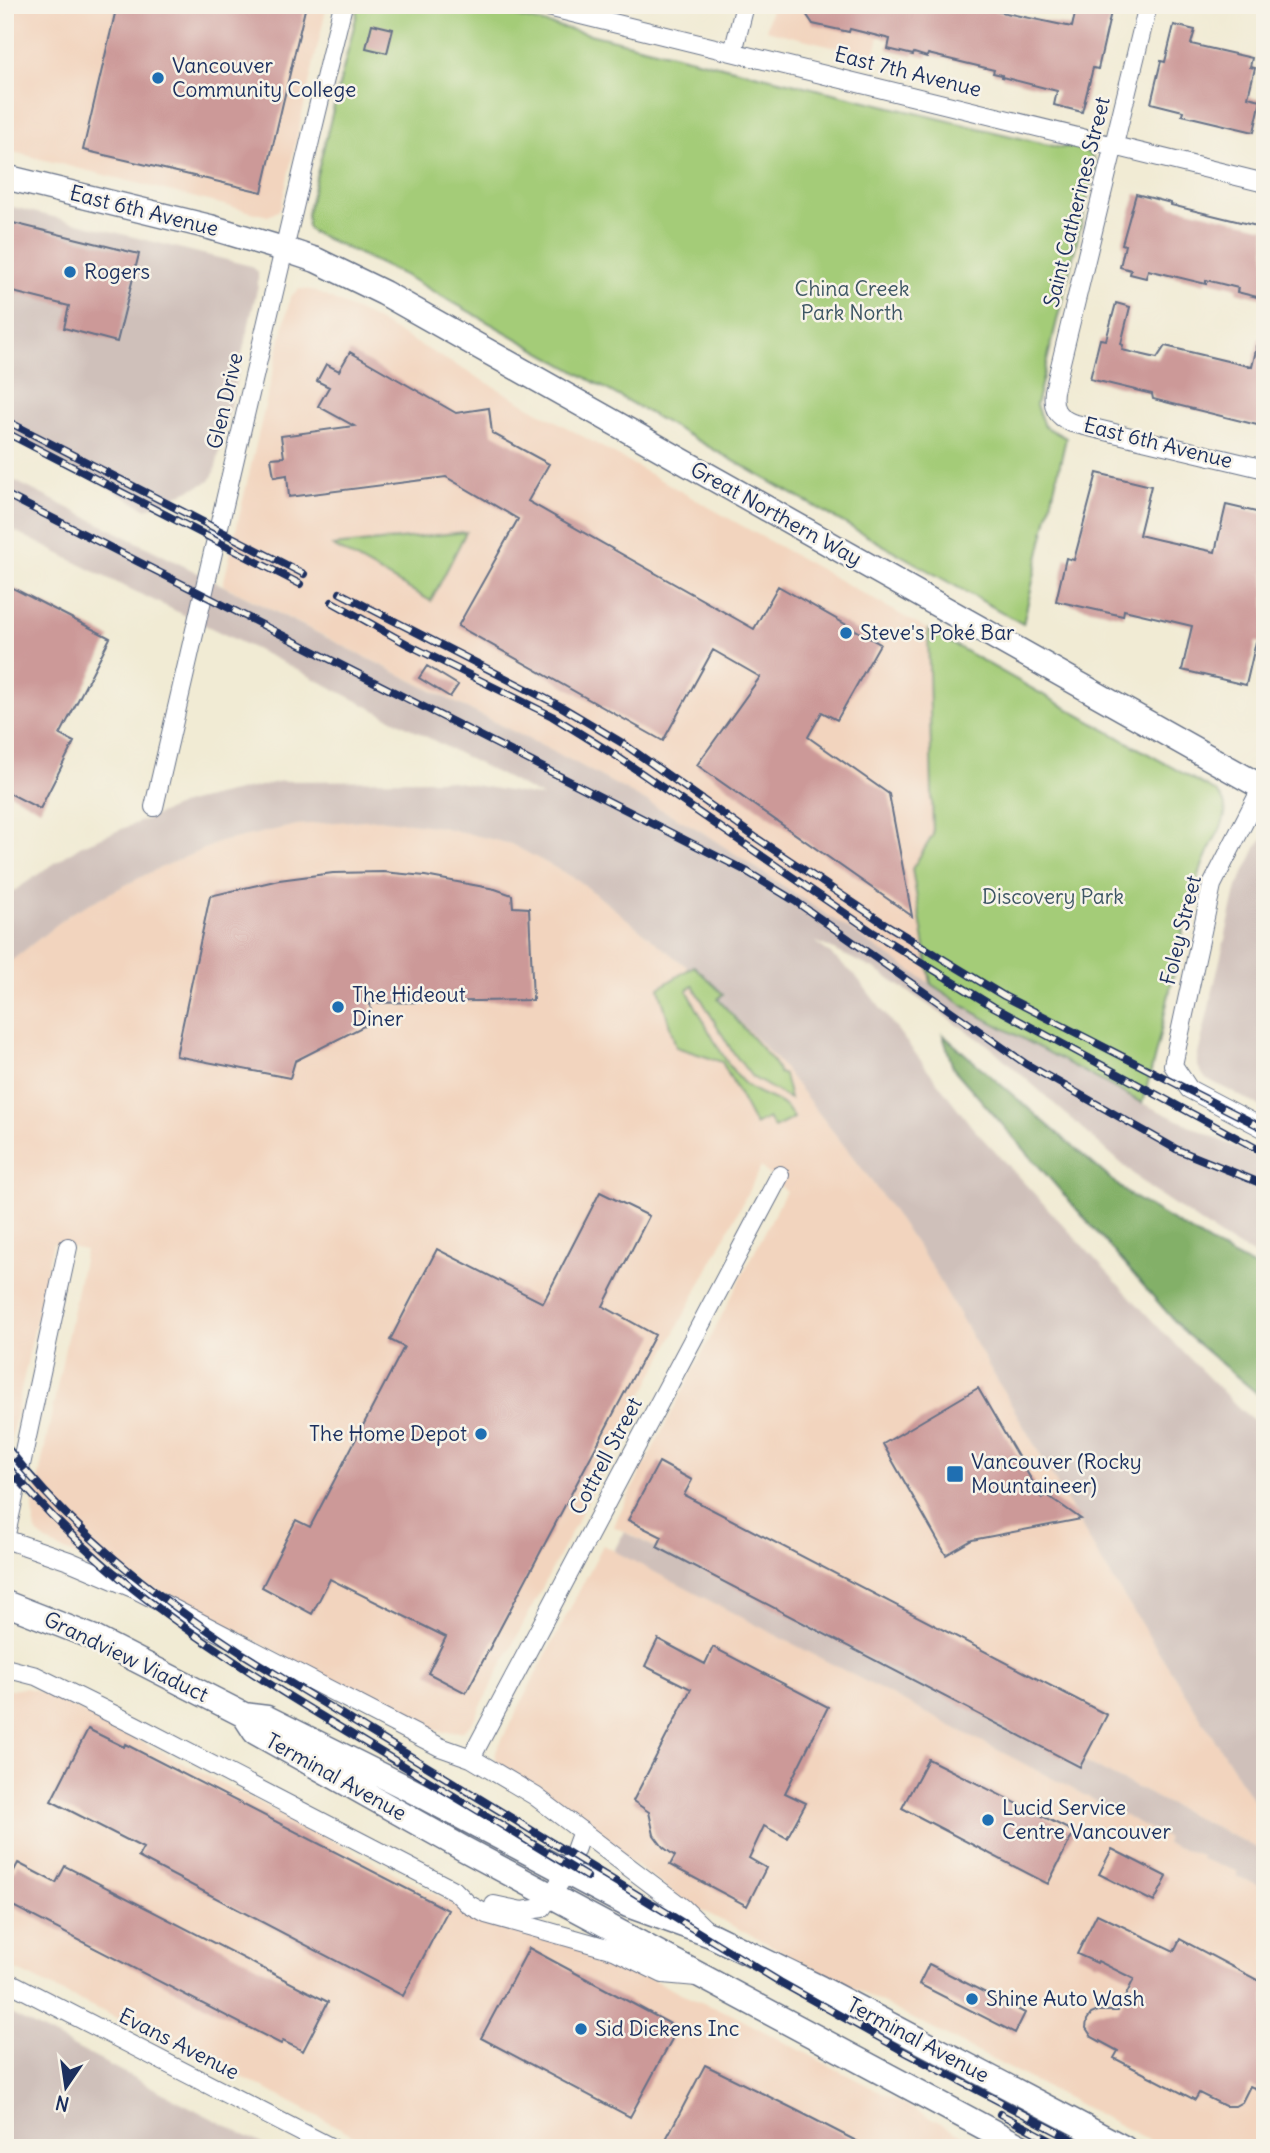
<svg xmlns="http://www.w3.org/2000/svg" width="1270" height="2153" font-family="Delius,sans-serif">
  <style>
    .built { fill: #f2d4be }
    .industrial { fill: #cfc0ba }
    .green { fill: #a4cc78; stroke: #607e6b; stroke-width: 2 }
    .forest { fill: #83b068; stroke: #4f7063; stroke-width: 2 }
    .building { fill: #cc9998 }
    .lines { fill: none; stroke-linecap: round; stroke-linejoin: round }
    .street-casing { stroke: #667187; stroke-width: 20 }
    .secondary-casing { stroke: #667187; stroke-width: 27 }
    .street { stroke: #fff; stroke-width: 18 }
    .secondary { stroke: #fff; stroke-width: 24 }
    .rail-casing { stroke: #1b2f5e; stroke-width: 8 }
    .rail { stroke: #f7f3e8; stroke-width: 5; stroke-dasharray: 16; stroke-linecap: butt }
    .poi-dot { fill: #1f6fb2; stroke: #f7f3e8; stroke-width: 2.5 }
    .labels { text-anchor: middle; stroke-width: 5; stroke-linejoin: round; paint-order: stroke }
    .poi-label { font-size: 21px; fill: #1b2f5e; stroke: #f7f3e8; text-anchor: start }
    .street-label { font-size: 21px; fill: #1b2f5e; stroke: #f7f3e8 }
    .park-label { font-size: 21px; fill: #3d5664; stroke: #f7f3e8 }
  </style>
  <rect width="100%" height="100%" fill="#f7f3e8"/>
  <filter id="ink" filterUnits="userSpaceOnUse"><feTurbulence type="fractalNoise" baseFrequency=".0143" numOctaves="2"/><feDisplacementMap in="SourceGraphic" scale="14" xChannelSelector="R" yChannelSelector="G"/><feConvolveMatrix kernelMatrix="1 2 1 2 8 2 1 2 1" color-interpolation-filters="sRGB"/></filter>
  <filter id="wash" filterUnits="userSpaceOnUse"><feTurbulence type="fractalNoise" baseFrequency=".00686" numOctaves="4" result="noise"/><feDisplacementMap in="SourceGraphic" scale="28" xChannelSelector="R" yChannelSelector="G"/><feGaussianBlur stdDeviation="1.57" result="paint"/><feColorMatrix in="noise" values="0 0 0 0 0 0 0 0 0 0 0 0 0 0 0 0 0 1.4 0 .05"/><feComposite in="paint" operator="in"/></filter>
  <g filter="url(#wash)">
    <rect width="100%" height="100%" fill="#f1ebd4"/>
    <path class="built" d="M5,5H327L281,207L278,211L268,216L5,150Z
      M772,5H887L874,56L766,30Z
      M299,289L312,290L370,317L928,630L933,835L912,869L931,984L699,830L576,763L223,585L287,312L290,297Z
      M378,819L441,827L511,844L578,880L692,971L782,1066L867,1175L930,1264L1105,1567L1265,1819V1852L613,1526L786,1191L761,1167L472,1723L463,1731L443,1732L416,1725L160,1591L53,1546L38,1534L34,1527L33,1505L85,1250L53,1243L5,1464V966L71,913L151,872L220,842L297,825Z
      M603,1545L1167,1838L1166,1844L1201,1855V1859L1237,1871V1877L1265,1888V2148H1164L686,1902L498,1766L495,1756L497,1749Z
      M24,1688L35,1690L86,1713L475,1915L609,1957L683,1995L731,2014L987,2148H378L260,2086L5,1965V1691Z"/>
    <path class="industrial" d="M5,205L251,266L258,272V285L215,471L210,481L147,509L5,432Z
      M5,476L576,763L699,830L975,1013L1142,1103L1265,1161V1260L1229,1242L1148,1187L988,1045L876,970L815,941L855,975L972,1127L1161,1330L1241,1410L1265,1429V1819L1105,1567L930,1264L867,1175L782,1066L692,971L578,880L511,844L441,827L378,819L297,825L220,842L151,872L71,913L5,966V897L80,846L186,803L282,781L445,780L543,797L282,662L99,574L5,526Z
      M1265,836V1109L1205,1078L1197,1065V1059L1237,887L1257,846Z
      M624,1532L1265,1852V1888L1237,1877V1871L1201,1859V1855L1166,1844L1167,1838L614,1551Z
      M5,2011L269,2148H5Z"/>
    <path class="green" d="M356,5H469L1061,148C1081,140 1105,160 1092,180L1036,405L1044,426L1066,438L1023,624L406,276L312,232L308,227L307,214L357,14Z
      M466,532L431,601L333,546Z
      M928,630L1216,792C1235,809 1221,827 1212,844C1206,856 1201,867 1198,879C1174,952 1165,1030 1142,1103L975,1013L931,984L912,869L933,835Z
      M694,966L723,994L718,999L772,1060L779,1073L784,1075L790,1099L752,1077L732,1051L693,985L687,990C701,1015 725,1066 745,1084C762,1099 782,1096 794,1118L774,1128L768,1118L755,1125L722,1062L676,1047L659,988Z"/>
    <path class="forest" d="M943,1035L1128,1194L1220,1249L1265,1272V1400L1185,1333L953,1068Z"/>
    <g id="blocks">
      <path class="building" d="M117,5H306L262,192L83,150Z
        M800,5H968L1072,27L1077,5L1111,12L1098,69L1093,68L1082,112L1054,105L1057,91L1002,77V75L993,73L994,70L928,54L927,57L914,53L913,55L888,49L890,39L850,29L849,32L813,24Z
        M372,24L393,29L387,53L366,48Z
        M1174,25L1195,30L1191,44L1252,58L1250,67L1255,68L1248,97L1261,100L1254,132L1182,115L1183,111L1151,103L1161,61L1165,62Z
        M1136,194L1171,203V205L1265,228V299L1237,292L1238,288L1206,280V284L1148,270L1146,278L1130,274L1131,270L1120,267L1125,245L1122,244Z
        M5,221L139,254L117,342L64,328L69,306L5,290Z
        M1116,303L1130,307L1121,344L1123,345L1122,350L1157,358L1165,346L1252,367L1259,338L1265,339V427L1153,399L1152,394L1090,379L1100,339L1106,340Z
        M350,352L456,413L489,408L492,433L549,464L528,501L754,629L778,586L880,644L837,720L822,712L808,737L889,794L912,916L697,765L760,677L713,650L663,741L458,626L518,519L446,477L289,497L287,475L274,477L271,458L284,457L281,436L354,426L318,406L329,387L317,381L326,364L339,371Z
        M1097,473L1151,486L1139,535L1160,540L1215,552L1226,505L1265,514V644L1256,642L1246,685L1182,670L1192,626L1124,610L1123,616L1056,601L1066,558L1074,560Z
        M5,584L110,638L60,735L74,742L40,809L5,791Z
        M427,666L458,685L450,697L419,678Z
        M383,872L425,876L495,889L512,895L513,907L529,908L533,1000L370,1003L372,1022L295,1061L290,1078L176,1056L210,896L279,880L333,873Z
        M600,1192L649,1216L603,1306L655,1335L466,1693L428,1673L446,1637L330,1579L312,1614L262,1587L296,1520L310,1527L404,1347L390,1340L437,1249L543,1303Z
        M978,1388L1042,1498L1047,1495L1081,1519L972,1540L946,1555L883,1444Z
        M659,1462L692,1480L684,1495L1107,1715L1080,1767L657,1547L662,1537L628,1520Z
        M658,1639L705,1664L713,1647L828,1707L785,1793L806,1803L787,1838L764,1826L749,1858L766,1868L747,1906L670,1865L675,1856L663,1847L654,1835L649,1812L633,1801L691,1689L645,1666Z
        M88,1729L124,1747L125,1744L448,1910L403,1996L138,1857L143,1848L51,1801Z
        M928,1759L1074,1832L1048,1884L902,1808Z
        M1112,1849L1167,1877L1154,1902L1099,1874Z
        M18,1863L56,1883L65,1866L328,2002L303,2051L283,2041L281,2044L5,1902V1888Z
        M1097,1914L1174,1951L1180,1939L1265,1984V2093L1250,2086L1242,2102L1235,2106H1225L1199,2093L1195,2100L1114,2058L1118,2051L1092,2037L1086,2028L1087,2020L1091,2014L1098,2011H1118L1134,1979L1098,1961L1097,1963L1077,1954Z
        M529,1948L678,2028L630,2117L481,2038Z
        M929,1964L1025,2013L1015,2033L919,1984Z
        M705,2065L794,2109L870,2148H684L666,2139Z"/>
    </g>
  </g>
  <g filter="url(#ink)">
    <use href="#blocks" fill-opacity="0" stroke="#667187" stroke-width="2"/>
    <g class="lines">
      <g class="street-casing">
        <path id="street" d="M540,5L1265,183
          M1148,5L1054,391C1052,408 1056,416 1072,423L1265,469
          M733,52L745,5
          M1262,787L1212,885L1173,1065L1189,1089L1265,1129
          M154,807C216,540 277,272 343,5
          M5,1539L69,1561L135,1589L440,1747L471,1758L535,1796L683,1908L706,1930
          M5,1539L68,1247
          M5,1668L36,1676L135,1725L455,1891L468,1904L486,1914L614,1950L663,1974L697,1977
          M471,1758L780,1175
          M494,1905L522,1911L542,1908L567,1872L582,1831
          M5,1980L332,2148"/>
      </g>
      <g class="secondary-casing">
        <path id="secondary" d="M5,177L210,227L283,249L316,260L384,293L1265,789
          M5,1603L92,1637L244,1715L267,1718L407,1788L628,1905L711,1935L820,1988L1124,2148
          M244,1715L255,1732L464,1849L1023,2148"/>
      </g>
      <use href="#street" class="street"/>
      <use href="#secondary" class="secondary"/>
      <g class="rail-casing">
        <path id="rail" d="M5,420L304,574
          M5,432L300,584
          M5,494L746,871L795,901L1026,1064L1176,1149L1265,1185
          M340,593L562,707L624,744L755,837L882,922L1004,996L1265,1129
          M332,602L409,645L552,716L615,755L874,933L994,1007L1265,1153
          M5,1445C71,1530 153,1595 243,1654L780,1982L907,2053L1088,2148
          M5,1463C100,1580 219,1654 346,1731C426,1779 507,1828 587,1877
          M1000,2114L1065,2148"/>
      </g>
      <use href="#rail" class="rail"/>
    </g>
  </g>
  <g class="poi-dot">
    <circle cx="158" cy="78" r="7"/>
    <circle cx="70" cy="272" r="7"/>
    <circle cx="846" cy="633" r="7"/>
    <circle cx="338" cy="1007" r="7"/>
    <circle cx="481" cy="1434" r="7"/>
    <rect x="946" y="1465" width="18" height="18" rx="3.5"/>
    <circle cx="988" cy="1820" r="7"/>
    <circle cx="972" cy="1999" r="7"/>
    <circle cx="581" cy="2029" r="7"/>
  </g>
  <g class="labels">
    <g class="poi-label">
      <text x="172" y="73">Vancouver<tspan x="172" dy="24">Community College</tspan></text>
      <text x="84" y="279">Rogers</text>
      <text x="860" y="640">Steve's Poké Bar</text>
      <text x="352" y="1002">The Hideout<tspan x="352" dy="24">Diner</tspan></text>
      <text x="467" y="1441" text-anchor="end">The Home Depot</text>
      <text x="971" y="1469">Vancouver (Rocky<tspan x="971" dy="24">Mountaineer)</tspan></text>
      <text x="1002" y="1815">Lucid Service<tspan x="1002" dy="24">Centre Vancouver</tspan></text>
      <text x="986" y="2006">Shine Auto Wash</text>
      <text x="595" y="2036">Sid Dickens Inc</text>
    </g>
    <g class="street-label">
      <text transform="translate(908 72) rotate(14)" y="7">East 7th Avenue</text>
      <text transform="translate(1077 202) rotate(-76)" y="7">Saint Catherines Street</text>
      <text transform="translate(144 211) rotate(14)" y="7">East 6th Avenue</text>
      <text transform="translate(225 401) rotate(-77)" y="7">Glen Drive</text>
      <text transform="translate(1158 443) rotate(14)" y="7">East 6th Avenue</text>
      <text transform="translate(776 514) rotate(29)" y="7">Great Northern Way</text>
      <text transform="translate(1181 930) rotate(-76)" y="7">Foley Street</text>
      <text transform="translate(606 1456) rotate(-62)" y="7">Cottrell Street</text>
      <text transform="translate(126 1657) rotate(26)" y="7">Grandview Viaduct</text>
      <text transform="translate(336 1777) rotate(29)" y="7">Terminal Avenue</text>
      <text transform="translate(918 2040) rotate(28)" y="7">Terminal Avenue</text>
      <text transform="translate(179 2044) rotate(27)" y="7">Evans Avenue</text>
    </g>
    <g class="park-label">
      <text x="852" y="296">China Creek<tspan x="852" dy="24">Park North</tspan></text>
      <text x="1053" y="904">Discovery Park</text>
    </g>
  </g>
  <rect width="1270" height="2153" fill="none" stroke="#f7f3e8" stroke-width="28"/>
  <g transform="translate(66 2087) rotate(193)" stroke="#f7f3e8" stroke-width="5" paint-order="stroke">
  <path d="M0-5L12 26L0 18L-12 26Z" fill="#1b2f5e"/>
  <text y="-10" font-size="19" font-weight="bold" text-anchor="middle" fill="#1b2f5e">N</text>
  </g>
</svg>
